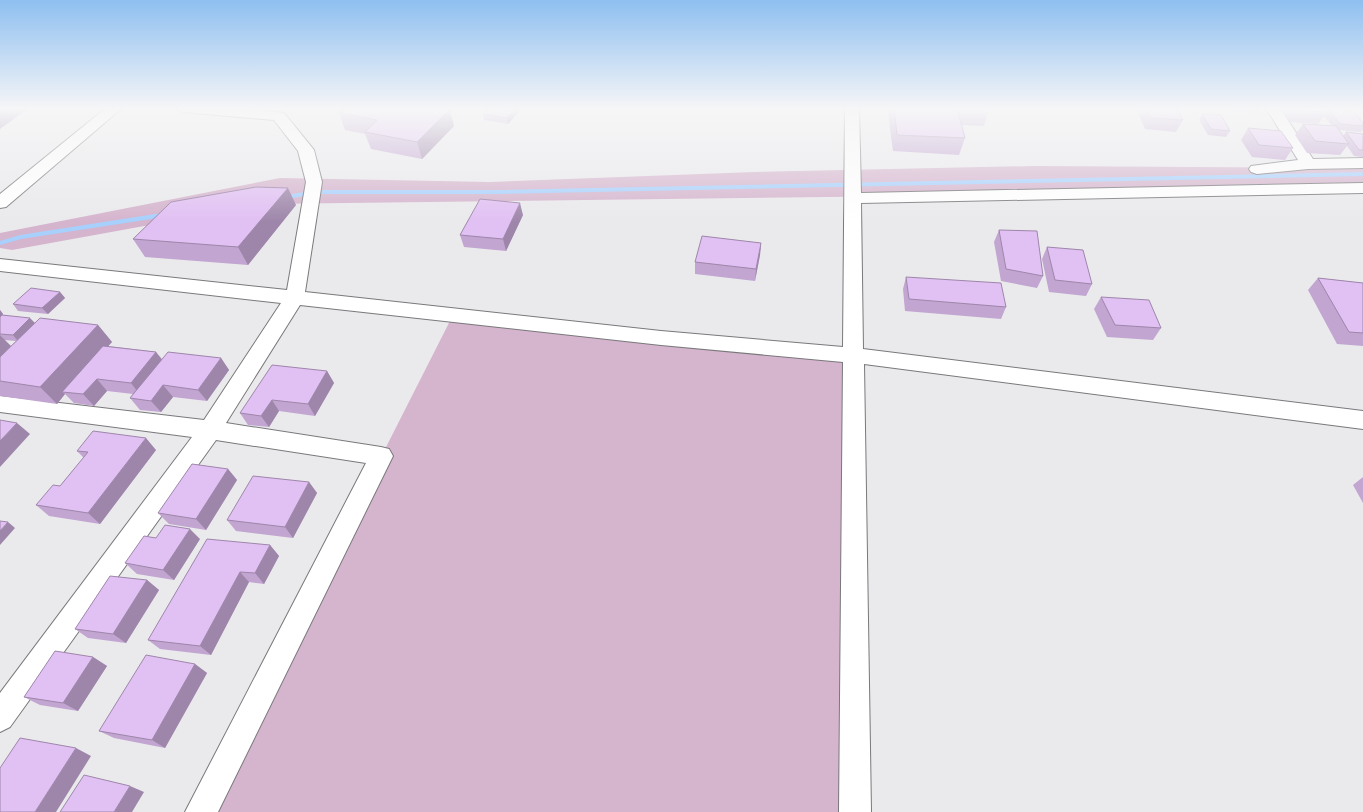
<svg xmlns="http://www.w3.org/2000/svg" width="1363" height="812" font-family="'Noto Sans',sans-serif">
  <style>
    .green { fill: #d5b4cd }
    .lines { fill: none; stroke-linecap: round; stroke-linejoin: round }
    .stream { fill: #a7d0fd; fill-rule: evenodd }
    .minor-casing { stroke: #79787b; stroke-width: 2 }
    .minor { fill: #fff; fill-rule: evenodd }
    .wall { fill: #c2a5d1 }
    .shaded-wall { fill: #9e86aa }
    .building { fill: #e1c0f3; stroke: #9e86aa }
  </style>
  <rect width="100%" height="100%" fill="#eaeaed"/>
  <path class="green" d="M1034,166L1363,168V189L1073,194L265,204L12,250L0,248V233L280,178L490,182L754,172Z
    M453,315L852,355L855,812H201Z"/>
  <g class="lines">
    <path class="stream" d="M1363,172V176L498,194H317L280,200L277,198L280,196L317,190H498Z
      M168,212H171V216L21,239L0,245V241L20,235Z"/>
    <g class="minor-casing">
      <path id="minor" d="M106,108H122L6,207L0,208V194Z
        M177,108H237L284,113L314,150L322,182L305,292L661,331L843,347L845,108H859L861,193L1363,183V193L861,203L863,349L1363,411V429L864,364L871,812H839L843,362L661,345L300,305L226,423L381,447L389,449L393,456L218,812H185L366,463L216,440L10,727L0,732V693L192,437L0,412V396L204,420L281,303L0,271V259L287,290L306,182L298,151L274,120L184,112L179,111Z
        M1266,108H1280L1313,159L1363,158V168L1308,169L1257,174L1251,172L1249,169L1251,166L1298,160Z"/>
    </g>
    <use href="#minor" class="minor"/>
  </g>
  <path class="wall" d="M346,108H453L450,111L454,126L422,159L371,149L365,134L345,130L339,113Z
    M489,108H522L508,124L484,120L483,114Z
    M890,108H989V109L984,126L961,125L965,138L959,155L893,151L888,114Z
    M1140,108H1176L1183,120L1176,132L1145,129L1138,113Z
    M1225,108H1260L1257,113L1226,111Z
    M1281,108H1323L1325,111L1327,108L1363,123V130L1361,132L1339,130L1343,136L1346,132L1363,134V157L1354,156L1347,146L1340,155L1307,153L1295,135L1303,124L1332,126L1324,116L1318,124L1290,122Z
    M1202,114L1230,131L1226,137L1208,135L1199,120Z
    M1248,128L1293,148L1285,160L1252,157L1241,140Z
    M296,205L248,265L145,257L133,239Z
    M523,215L506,251L464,247L460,235Z
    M999,230L1043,276L1037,288L1001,281L994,242Z
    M761,243L760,255L755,281L695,274V262Z
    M1047,247L1092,284L1086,296L1049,292L1042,259Z
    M906,277L1006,307L1001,319L905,311L903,289Z
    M1318,278L1363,283V346L1337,344L1308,290Z
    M60,292L65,298L48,314L18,311L13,304Z
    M1101,297L1161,328L1153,340L1107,337L1094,309Z
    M0,310L3,314V315L35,323L98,325L112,342L108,346L156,352L162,359L221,358L229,370L207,401L173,397L161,412L140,410L130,398L133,394L107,391L94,406L74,403L65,394L57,404L0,396V357L16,341L4,340L11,346L0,357Z
    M327,371L334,383L315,416L279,411L269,427L248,425L240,413Z
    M156,450L100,524L49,516L36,505L60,486L84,458L77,451Z
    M228,469L237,480L206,530L169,524L158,513Z
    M1363,477V503L1353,485Z
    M309,482L317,493L293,538L236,531L227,520Z
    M200,539L174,580L137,574L125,563Z
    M270,545L279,556L264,584L249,582L211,655L160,649L148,640Z
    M147,580L159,590L126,643L88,638L75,629Z
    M93,657L107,666L78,711L40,705L24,697Z
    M195,664L207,673L165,748L114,738L99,731Z"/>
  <path class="shaded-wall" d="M0,108H29L0,129Z
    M442,108H453L450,111L454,126L422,159L417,142Z
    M516,108H522L508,124L507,118Z
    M288,188L296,205L248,265L238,247Z
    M520,203L523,215L506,251L503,239Z
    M761,243L760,255L755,281L756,269Z
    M60,292L65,298L48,314L42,308Z
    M0,310L3,314L0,317Z
    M30,318L36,324L18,341L13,335Z
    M98,325L112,342L67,392H62L65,394L57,404L40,387Z
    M0,335L11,346L0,357Z
    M156,352L165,364L140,395L131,383Z
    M221,358L229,370L207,401L198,390Z
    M327,371L334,383L315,416L308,404Z
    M97,379L107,391L94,406L83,394Z
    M163,385L173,397L161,412L151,401Z
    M272,400L279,411L269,427L261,416Z
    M17,423L30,434L0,467V441Z
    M146,438L156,450L100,524L88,513Z
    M228,469L237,480L206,530L196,519Z
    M309,482L317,493L293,538L285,527Z
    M8,522L15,528L0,545V531Z
    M190,529L200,539L174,580L163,570Z
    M270,545L279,556L264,584L255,573Z
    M240,572L249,582L211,655L200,646Z
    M147,580L159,590L126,643L113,634Z
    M93,657L107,666L78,711L63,703Z
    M195,664L207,673L165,748L152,740Z
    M76,748L91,756L56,812H35Z
    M130,786L144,792L132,812H114Z"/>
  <path class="building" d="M346,108H444L450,109L417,142L365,132L377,120L339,113Z
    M489,108H516L507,118L483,114Z
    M894,108H957L965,138L897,135Z
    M969,108H989V109Z
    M1146,108H1176L1183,120L1151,118Z
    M1296,108H1323L1326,112L1297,110Z
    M1327,108L1353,110L1363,123V126L1340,124Z
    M1202,114L1221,115L1230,131L1211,129Z
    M1303,124L1336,126L1349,144L1315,141Z
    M1248,128L1281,131L1293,148L1259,145Z
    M1346,132L1363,134V150H1359Z
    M256,187L288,188L238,247L133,239L171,202Z
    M480,199L520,203L503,239L460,235Z
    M999,230L1037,231L1043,276L1006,269Z
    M702,236L761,243L756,269L695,262Z
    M1047,247L1083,250L1092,284L1055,280Z
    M906,277L1001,283L1006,307L909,299Z
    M1318,278L1363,283V333L1349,332Z
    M31,288L60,292L42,308L13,304Z
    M1101,297L1149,300L1161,328L1115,325Z
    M2,315L30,318L13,335L0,334V317Z
    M40,318L98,325L40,387L0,381V357Z
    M103,346L156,352L131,383L97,379L83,394L62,392Z
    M168,352L221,358L198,390L163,385L151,401L130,398Z
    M272,365L327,371L308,404L272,400L261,416L240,413Z
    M0,420L17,423L0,441Z
    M93,431L146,438L88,513L36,505L53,485L60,486L88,452L77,451Z
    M192,464L228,469L196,519L158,513Z
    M253,476L309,482L285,527L227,520Z
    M0,521L8,522L0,531Z
    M165,525L190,529L163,570L125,563L144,536L156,538Z
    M207,539L270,545L255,573L240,572L200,646L148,640Z
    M110,576L147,580L113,634L75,629Z
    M55,651L93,657L63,703L24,697Z
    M146,655L195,664L152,740L99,731Z
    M20,738L76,748L35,812H0V768Z
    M84,775L130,786L114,812H60Z"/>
  <linearGradient id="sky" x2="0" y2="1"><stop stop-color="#8ebff0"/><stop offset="0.49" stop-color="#f6f6f7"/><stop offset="1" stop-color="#f6f6f7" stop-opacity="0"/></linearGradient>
  <rect width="1363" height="222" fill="url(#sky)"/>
</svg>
